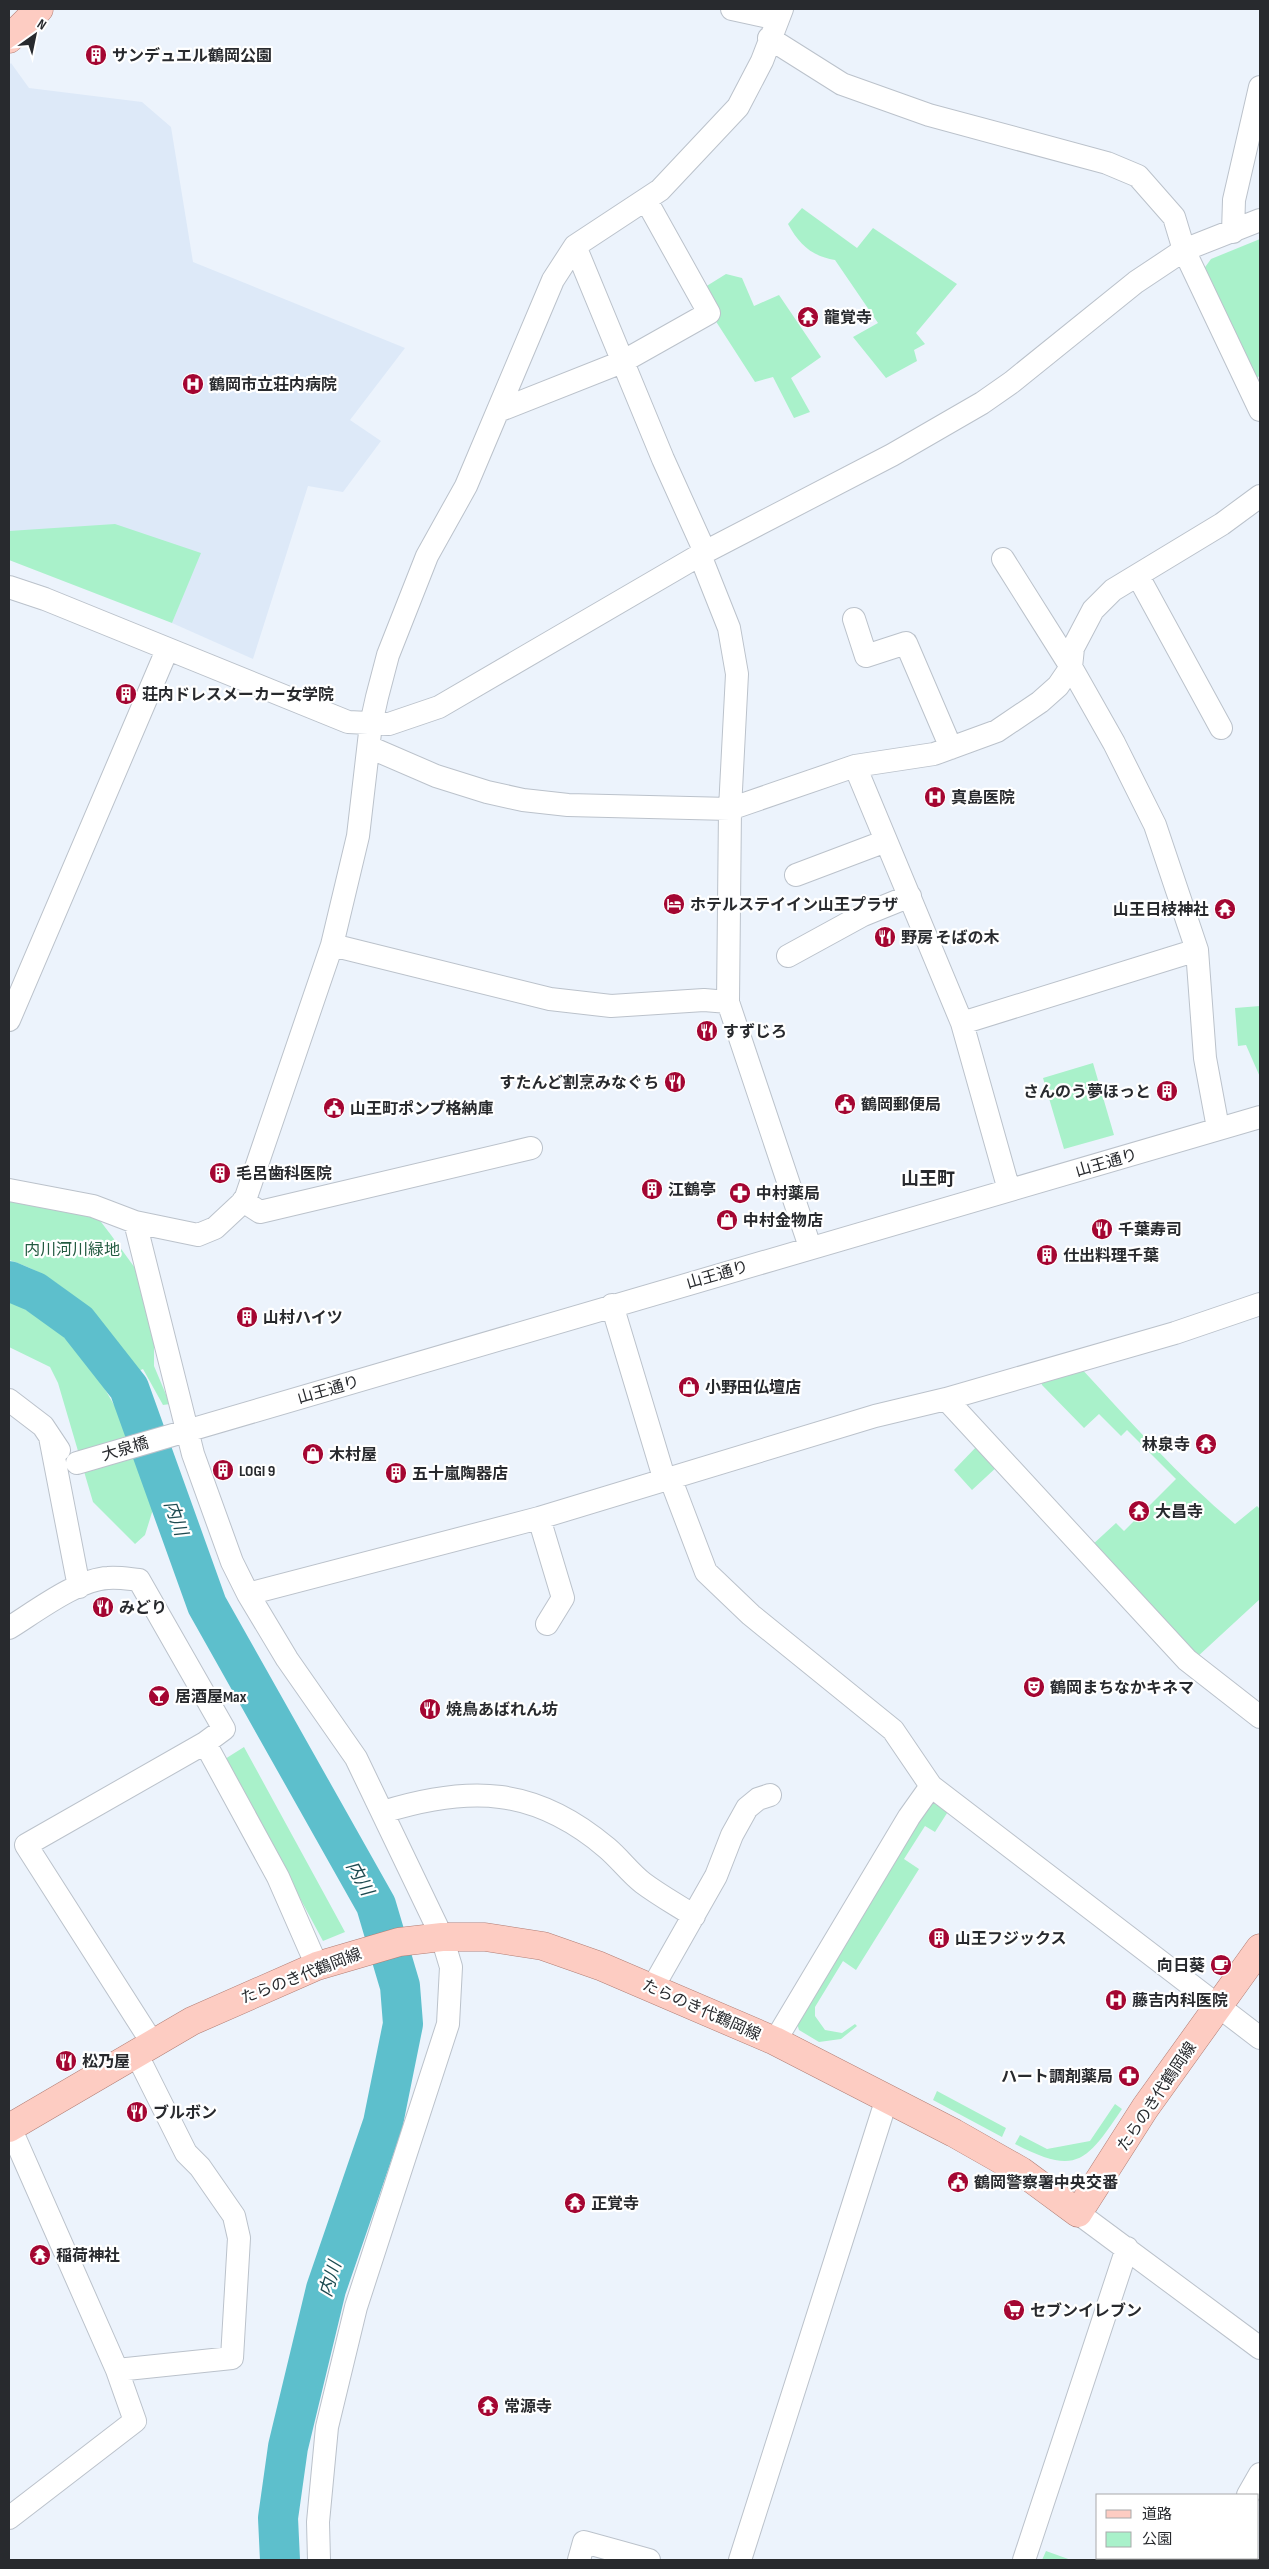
<svg xmlns="http://www.w3.org/2000/svg" width="1269" height="2569" font-family="'Sofia Sans Condensed','Noto Sans JP',sans-serif">
  <style>
    .built { fill: #dde9f8 }
    .green { fill: #a9f1ca }
    .lines { fill: none; stroke-linecap: round; stroke-linejoin: round }
    .river { stroke: #5dbfcc; stroke-width: 40 }
    .minor-casing { stroke: #bbc2cb; stroke-width: 24 }
    .major-casing { stroke: #b17d74; stroke-width: 29 }
    .minor { stroke: #fff; stroke-width: 22 }
    .major { stroke: #fdccc2; stroke-width: 28 }
    .labels { text-anchor: middle; stroke-width: 4.5; stroke-linejoin: round; paint-order: stroke }
    .poi-label { font-size: 16px; font-weight: bold; fill: #282a2e; stroke: #fff; text-anchor: start }
    .street-label { font-size: 16px; fill: #282a2e; stroke: #fff }
    .park-label { font-size: 16px; fill: #235b41; stroke: #fff }
    .neighbourhood-label { font-size: 18px; font-weight: bold; fill: #282a2e; stroke: #fff }
    .water-label { font-size: 18px; font-style: italic; fill: #1e4b51; stroke: #fff }
  </style>
  <rect width="100%" height="100%" fill="#ecf3fc"/>
  <path class="built" d="M11,63L29,88L142,102L171,127L193,262L405,348L350,420L381,441L343,492L308,486L253,659L172,623L200,553L9,531V65Z"/>
  <path class="green" d="M802,208L857,248L873,228L957,284L916,333L925,344L914,350L917,361L886,378L853,337L878,323L835,260C811,256 799,244 788,224Z
    M1260,239V376L1253,379L1203,270L1211,259Z
    M726,274L742,278L754,306L779,295L821,357L791,378L810,412L794,418L773,377L755,382L697,292Z
    M115,524L201,553L172,623L9,560V531Z
    M1260,1006V1077L1246,1045L1238,1046L1235,1008Z
    M1093,1063L1114,1135L1064,1149L1043,1078Z
    M9,1195L98,1218L111,1235L135,1268L154,1343V1366L170,1404L163,1405L143,1369L138,1371C104,1324 67,1278 9,1260Z
    M9,1299L54,1328L78,1350L98,1377L121,1417L154,1506L145,1535L135,1544L93,1502L58,1383L50,1367L9,1347Z
    M1079,1366C1129,1420 1178,1476 1235,1524L1257,1506L1260,1509V1599L1196,1658L1091,1546L1116,1523L1124,1531L1176,1479L1127,1430L1121,1436L1099,1414L1084,1428L1042,1385L1040,1378Z
    M979,1444L999,1465L972,1490L954,1470Z
    M244,1747L345,1932L323,1941L225,1759Z
    M933,1800L949,1810L935,1832L925,1826L904,1859L919,1869L856,1970L843,1961L815,2007V2016L825,2030L842,2033L855,2024L857,2026L841,2039L819,2042L799,2030L795,2017L926,1803Z
    M937,2091L1006,2128L1002,2137L933,2100Z
    M1115,2104L1122,2109C1086,2162 1077,2176 1015,2144L1020,2135L1047,2149L1090,2141Z
    M1046,2551L1071,2560H1042Z"/>
  <g class="lines">
    <path class="river" d="M9,1281L35,1292L78,1323L129,1388L207,1605L376,1905L400,1986L403,2024L383,2123L326,2289L288,2447L278,2518L280,2560"/>
    <g class="minor-casing">
      <path id="minor" d="M732,9L778,19
        M769,38L842,84L929,115L1107,163L1138,176L1174,217L1184,250L1260,410
        M1233,232L1234,200L1260,87
        M575,246L663,459L705,552
        M498,411L622,362L709,313L646,200
        M700,555L729,628L737,674L730,809L728,1002L810,1247
        M1003,559L1071,667L1114,743L1155,825L1197,950L1205,1058L1218,1128
        M1138,576L1221,728
        M9,587L45,599L348,722L389,724L439,707L705,552L892,455L982,403L1012,382L1136,282L1184,250L1260,220
        M854,619L866,656L906,643L951,748
        M369,747L436,776L487,792L523,800L568,805L730,809L855,766L934,754L997,731L1040,702L1058,686L1071,667L1073,648L1093,610L1113,590L1222,524L1260,496
        M855,766L962,1023L1009,1190
        M796,875L886,841
        M332,945L550,999L611,1006L704,1000L728,1002
        M788,956L863,915L910,896
        M9,1020L167,650
        M962,1023L1197,950
        M9,1190L93,1206L135,1222L198,1235L215,1228L245,1200L332,945L358,836L371,724L377,697L388,655L427,556L466,486L553,280L575,246L660,190L738,107L762,61L782,9
        M243,1201L260,1212L531,1148
        M135,1222L193,1454L232,1562L248,1594L287,1659L356,1758L442,1937L451,1967L448,2024L356,2307L327,2427L318,2522L319,2560
        M612,1305L665,1481
        M946,1399L1187,1660L1260,1717
        M9,1400L43,1426L59,1450
        M50,1437L79,1587
        M77,1463L1260,1117
        M671,1480L706,1572L751,1615L893,1730L931,1786L1260,2038
        M539,1518L563,1598L547,1624
        M248,1594L539,1518L875,1416L946,1399L1175,1333L1260,1304
        M9,1628C35,1612 78,1579 108,1578C118,1577 129,1579 139,1580L224,1729L205,1743L278,1877L317,1966
        M383,1812C470,1785 535,1787 607,1848C620,1859 630,1873 643,1883C659,1895 677,1905 694,1916
        M653,1987L716,1876L732,1835L747,1808L758,1799L770,1795
        M775,2041L909,1817L931,1786
        M153,2044L26,1845L205,1743
        M9,2125L117,2370L135,2421L9,2518
        M1078,2213L1260,2348
        M117,2370L232,2358L239,2238L234,2216L200,2167L186,2153L136,2053
        M1248,2495L1260,2474
        M579,2560L584,2542L649,2560
        M740,2560L887,2098
        M1024,2560L1127,2248
        M1239,2560V2558"/>
    </g>
    <g class="major-casing">
      <path id="major" d="M9,39L39,9
        M9,2128L192,2021L317,1966L399,1942L442,1937H485L543,1946L600,1966L775,2041L954,2133L1021,2171L1078,2213L1145,2108L1260,1948"/>
    </g>
    <use href="#minor" class="minor"/>
    <use href="#major" class="major"/>
  </g>
  <defs>
    <g id="building-disc" transform="scale(1.125)"><circle r="9.5" fill="#a40632" stroke="#fff"/><path d="M-4-6H4V6H1V3H-1V6H-4ZM-2.5-4.3h1.7v1.8h-1.7ZM.8-4.3h1.7v1.8H.8ZM-2.5-1h1.7V.8h-1.7ZM.8-1h1.7V.8H.8Z" fill="#fff"/></g>
    <g id="temple-disc" transform="scale(1.125)"><circle r="9.5" fill="#a40632" stroke="#fff"/><path d="M0-6L5-2H3V0L6.5 2.5H4V6H1.5V3h-3V6H-4V2.5H-6.5L-3 0V-2H-5Z" fill="#fff"/></g>
    <g id="hospital-disc" transform="scale(1.125)"><circle r="9.5" fill="#a40632" stroke="#fff"/><path d="M-5-5h3v3.5h4V-5h3V5h-3V1.5h-4V5h-3Z" fill="#fff"/></g>
    <g id="hotel-disc" transform="scale(1.125)"><circle r="9.5" fill="#a40632" stroke="#fff"/><path d="M-6-4.5h1.5V1H6V5H4.5V3h-9V5H-6ZM-4 0a1.8 1.8 0 1 1 3.6 0ZM.5 0V-2.5h3Q6-2.5 6 0Z" fill="#fff"/></g>
    <g id="restaurant-disc" transform="scale(1.125)"><circle r="9.5" fill="#a40632" stroke="#fff"/><path d="M-5-6h1v4h1v-4h1v4h1v-4h1v5L-1.5 .5V6h-2V.5L-5-1ZM5-6V6H3V1.5H1.5Q1.5-4 5-6Z" fill="#fff"/></g>
    <g id="civic-disc" transform="scale(1.125)"><circle r="9.5" fill="#a40632" stroke="#fff"/><path d="M-.6-6.5H3V-4.5H.6V-3L4-1V1h2V6H-6V1h2V-1L-.6-3ZM-1.2 2.5V6h2.4V2.5Z" fill="#fff"/></g>
    <g id="pharmacy-disc" transform="scale(1.125)"><circle r="9.5" fill="#a40632" stroke="#fff"/><path d="M-2-6h4v4h4v4h-4v4h-4v-4h-4v-4h4Z" fill="#fff"/></g>
    <g id="shop-disc" transform="scale(1.125)"><circle r="9.5" fill="#a40632" stroke="#fff"/><path d="M-5-2.5h2.3a2.7 3.5 0 0 1 5.4 0H5L5.5 6h-11ZM-1.5-2.5h3a1.5 2.3 0 0 0-3 0Z" fill="#fff"/></g>
    <g id="theatre-disc" transform="scale(1.125)"><circle r="9.5" fill="#a40632" stroke="#fff"/><path d="M-5-5.5Q0-4 5-5.5V0Q5 5 0 6Q-5 5-5 0ZM-3.3-2.5H-1v1.5H-3.3ZM1-2.5H3.3v1.5H1ZM-2.8 1Q0 5.5 2.8 1Z" fill="#fff"/></g>
    <g id="bar-disc" transform="scale(1.125)"><circle r="9.5" fill="#a40632" stroke="#fff"/><path d="M-6-5H6L.8 .8V4.5H3.5V6h-7V4.5H-.8V.8Z" fill="#fff"/></g>
    <g id="cafe-disc" transform="scale(1.125)"><circle r="9.5" fill="#a40632" stroke="#fff"/><path d="M-5.5-4.5H6V0H3Q3 3.5 0 3.5H-2.5Q-5.5 3.5-5.5 0ZM3-3.2v2h1.7v-2ZM-6 4.5H4V6H-6Z" fill="#fff"/></g>
    <g id="supermarket-disc" transform="scale(1.125)"><circle r="9.5" fill="#a40632" stroke="#fff"/><path d="M-6-5.5h2.5l.6 2H6L4.5 2H-2.5L-4.4-4H-6ZM-1.5 3.2a1.3 1.3 0 1 0 .1 0ZM3 3.2a1.3 1.3 0 1 0 .1 0Z" fill="#fff"/></g>
  </defs>
  <g fill-rule="evenodd">
    <use href="#building-disc" x="96" y="55"/>
    <use href="#temple-disc" x="808" y="317"/>
    <use href="#hospital-disc" x="193" y="384"/>
    <use href="#building-disc" x="126" y="694"/>
    <use href="#hospital-disc" x="935" y="797"/>
    <use href="#hotel-disc" x="674" y="904"/>
    <use href="#temple-disc" x="1225" y="909"/>
    <use href="#restaurant-disc" x="885" y="937"/>
    <use href="#restaurant-disc" x="707" y="1031"/>
    <use href="#restaurant-disc" x="675" y="1082"/>
    <use href="#building-disc" x="1167" y="1091"/>
    <use href="#civic-disc" x="845" y="1104"/>
    <use href="#civic-disc" x="334" y="1108"/>
    <use href="#building-disc" x="220" y="1173"/>
    <use href="#building-disc" x="652" y="1189"/>
    <use href="#pharmacy-disc" x="740" y="1193"/>
    <use href="#shop-disc" x="727" y="1220"/>
    <use href="#restaurant-disc" x="1102" y="1229"/>
    <use href="#building-disc" x="1047" y="1255"/>
    <use href="#building-disc" x="247" y="1317"/>
    <use href="#shop-disc" x="689" y="1387"/>
    <use href="#temple-disc" x="1206" y="1444"/>
    <use href="#shop-disc" x="313" y="1454"/>
    <use href="#building-disc" x="223" y="1470"/>
    <use href="#building-disc" x="396" y="1473"/>
    <use href="#temple-disc" x="1139" y="1511"/>
    <use href="#restaurant-disc" x="103" y="1607"/>
    <use href="#theatre-disc" x="1034" y="1687"/>
    <use href="#bar-disc" x="159" y="1696"/>
    <use href="#restaurant-disc" x="430" y="1709"/>
    <use href="#building-disc" x="939" y="1938"/>
    <use href="#cafe-disc" x="1221" y="1965"/>
    <use href="#hospital-disc" x="1116" y="2000"/>
    <use href="#restaurant-disc" x="66" y="2061"/>
    <use href="#pharmacy-disc" x="1129" y="2076"/>
    <use href="#restaurant-disc" x="137" y="2112"/>
    <use href="#civic-disc" x="958" y="2182"/>
    <use href="#temple-disc" x="575" y="2203"/>
    <use href="#temple-disc" x="40" y="2255"/>
    <use href="#supermarket-disc" x="1014" y="2310"/>
    <use href="#temple-disc" x="488" y="2406"/>
  </g>
  <g class="labels">
    <g class="poi-label">
      <text x="112" y="61">サンデュエル鶴岡公園</text>
      <text x="824" y="323">龍覚寺</text>
      <text x="209" y="390">鶴岡市立荘内病院</text>
      <text x="142" y="700">荘内ドレスメーカー女学院</text>
      <text x="951" y="803">真島医院</text>
      <text x="690" y="910">ホテルステイイン山王プラザ</text>
      <text x="1209" y="915" text-anchor="end">山王日枝神社</text>
      <text x="901" y="943">野房 そばの木</text>
      <text x="723" y="1037">すずじろ</text>
      <text x="659" y="1088" text-anchor="end">すたんど割烹みなぐち</text>
      <text x="1151" y="1097" text-anchor="end">さんのう夢ほっと</text>
      <text x="861" y="1110">鶴岡郵便局</text>
      <text x="350" y="1114">山王町ポンプ格納庫</text>
      <text x="236" y="1179">毛呂歯科医院</text>
      <text x="668" y="1195">江鶴亭</text>
      <text x="756" y="1199">中村薬局</text>
      <text x="743" y="1226">中村金物店</text>
      <text x="1118" y="1235">千葉寿司</text>
      <text x="1063" y="1261">仕出料理千葉</text>
      <text x="263" y="1323">山村ハイツ</text>
      <text x="705" y="1393">小野田仏壇店</text>
      <text x="1190" y="1450" text-anchor="end">林泉寺</text>
      <text x="329" y="1460">木村屋</text>
      <text x="239" y="1476">LOGI 9</text>
      <text x="412" y="1479">五十嵐陶器店</text>
      <text x="1155" y="1517">大昌寺</text>
      <text x="119" y="1613">みどり</text>
      <text x="1050" y="1693">鶴岡まちなかキネマ</text>
      <text x="175" y="1702">居酒屋Max</text>
      <text x="446" y="1715">焼鳥あばれん坊</text>
      <text x="955" y="1944">山王フジックス</text>
      <text x="1205" y="1971" text-anchor="end">向日葵</text>
      <text x="1132" y="2006">藤吉内科医院</text>
      <text x="82" y="2067">松乃屋</text>
      <text x="1113" y="2082" text-anchor="end">ハート調剤薬局</text>
      <text x="153" y="2118">ブルボン</text>
      <text x="974" y="2188">鶴岡警察署中央交番</text>
      <text x="591" y="2209">正覚寺</text>
      <text x="56" y="2261">稲荷神社</text>
      <text x="1030" y="2316">セブンイレブン</text>
      <text x="504" y="2412">常源寺</text>
    </g>
    <g class="street-label">
      <text transform="translate(1106 1162) rotate(-16)" y="6">山王通り</text>
      <text transform="translate(717 1274) rotate(-16)" y="6">山王通り</text>
      <text transform="translate(328 1389) rotate(-16)" y="6">山王通り</text>
      <text transform="translate(125 1448) rotate(-16)" y="6">大泉橋</text>
      <text transform="translate(301 1975) rotate(-21)" y="6">たらのき代鶴岡線</text>
      <text transform="translate(702 2009) rotate(24)" y="6">たらのき代鶴岡線</text>
      <text transform="translate(1156 2096) rotate(-56)" y="6">たらのき代鶴岡線</text>
    </g>
    <g class="park-label">
      <text x="72" y="1255">内川河川緑地</text>
    </g>
    <g class="neighbourhood-label">
      <text x="928" y="1185">山王町</text>
    </g>
    <g class="water-label">
      <text transform="translate(176 1518) rotate(70)" y="6">内川</text>
      <text transform="translate(360 1878) rotate(61)" y="6">内川</text>
      <text transform="translate(330 2279) rotate(-73)" y="6">内川</text>
    </g>
  </g>
  <rect width="1269" height="2569" fill="none" stroke="#282a2e" stroke-width="20"/>
  <rect x="1096" y="2494" width="162" height="65" fill="#ffffff" stroke="#a9aaab"/>
  <rect x="1106" y="2510" width="25" height="8" fill="#fdccc2" stroke="#a9aaab"/>
  <text x="1142" y="2519" font-size="15" fill="#282a2e">道路</text>
  <rect x="1106" y="2532" width="25" height="15" fill="#a9f1ca" stroke="#a9aaab"/>
  <text x="1142" y="2544" font-size="15" fill="#282a2e">公園</text>
  <g transform="translate(35 35) rotate(33)" stroke="#ffffff" stroke-width="4" paint-order="stroke">
  <path d="M0-4L9 19L0 12L-9 19Z" fill="#282a2e"/>
  <text y="-8" font-size="14" font-weight="bold" text-anchor="middle" fill="#282a2e">N</text>
  </g>
</svg>
